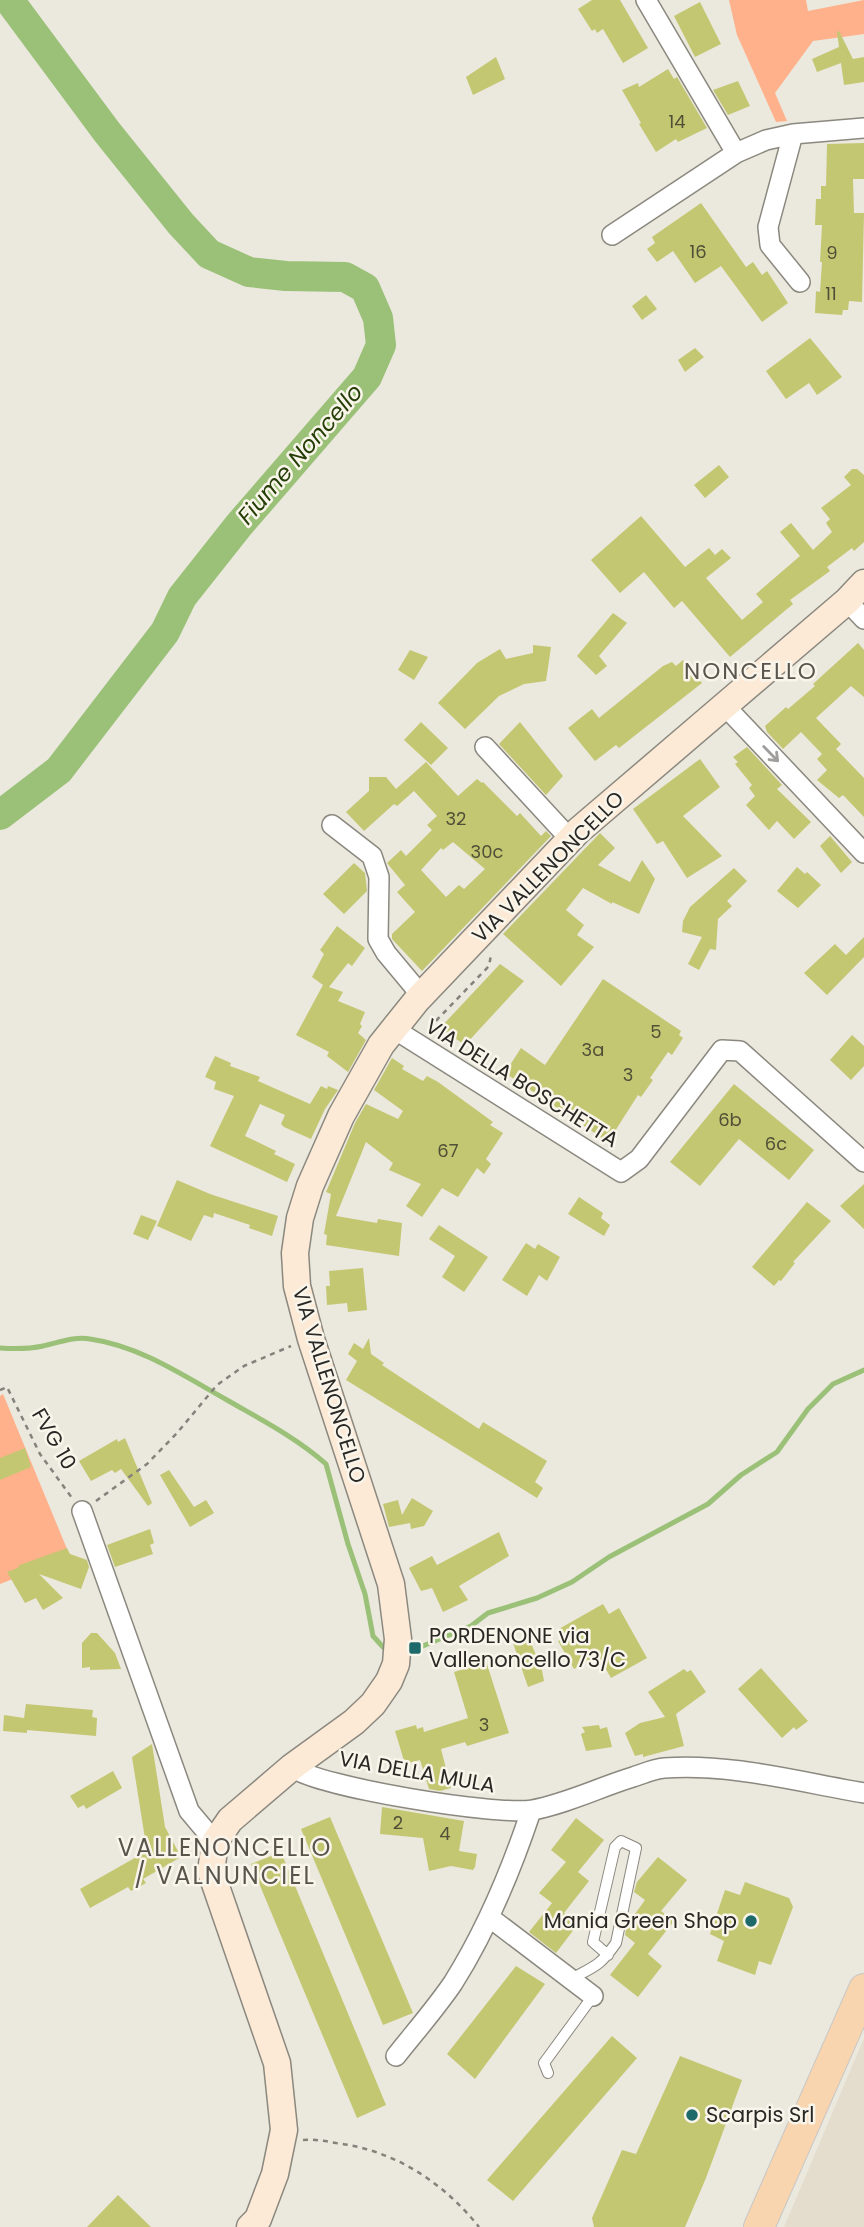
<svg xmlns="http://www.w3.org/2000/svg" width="864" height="2227" font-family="Poppins,sans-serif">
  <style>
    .built { fill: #e4ddcd }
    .green { fill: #feb18b }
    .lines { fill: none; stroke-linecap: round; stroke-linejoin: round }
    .stream { stroke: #9ac177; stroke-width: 5 }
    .river { stroke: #9ac177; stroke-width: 30 }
    .building { fill: #c4c771; fill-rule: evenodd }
    .lane-casing { stroke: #8b887f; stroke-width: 12 }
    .street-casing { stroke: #8b887f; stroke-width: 22 }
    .secondary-casing { stroke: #8b887f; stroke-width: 29 }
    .primary-casing { stroke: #c8c7c6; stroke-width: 32 }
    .path { stroke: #85827c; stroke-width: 2.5; stroke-dasharray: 5 5; stroke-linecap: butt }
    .lane { stroke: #fff; stroke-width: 10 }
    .street { stroke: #fff; stroke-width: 19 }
    .secondary { stroke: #fcead6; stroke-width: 26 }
    .primary { stroke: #f8d5ae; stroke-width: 30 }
    .oneway { stroke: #9f9e9d }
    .poi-dot { fill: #1e6a6a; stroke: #f9f5eb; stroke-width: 2.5 }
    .labels { text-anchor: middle; stroke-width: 5; stroke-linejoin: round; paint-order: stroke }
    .number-label { font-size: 18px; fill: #505038 }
    .street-label { font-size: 21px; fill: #2a2825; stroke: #f9f5eb }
    .poi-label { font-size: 21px; fill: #2a2825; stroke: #f9f5eb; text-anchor: start }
    .water-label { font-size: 23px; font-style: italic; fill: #253e07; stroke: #f9f5eb }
    .neighbourhood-label { font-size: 23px; letter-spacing: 2px; fill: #59554d; stroke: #f9f5eb }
    .quarter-label { font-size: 24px; letter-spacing: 2px; fill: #59554d; stroke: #f9f5eb }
  </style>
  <rect width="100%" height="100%" fill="#ebe8de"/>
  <path class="built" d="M864,2038V2227H784Z"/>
  <path class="green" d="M729,0H806L808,11L864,0V34L813,41L775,93L787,121L776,122L737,35Z
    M3,1394L67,1549L56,1553L59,1561L0,1584V1396Z"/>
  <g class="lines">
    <path class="stream" d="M0,1348C14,1349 29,1349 43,1346C58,1343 74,1336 90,1339C140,1346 184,1376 227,1400C260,1419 297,1438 326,1464L348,1544L365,1594L373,1636L383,1647
      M418,1648L471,1626L488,1613L537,1598L572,1582L609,1557L708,1504L741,1475L777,1452L808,1409L833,1384L864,1370"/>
    <path class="river" d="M0,815L59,770L165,632L182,597L239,525L367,377L381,345L378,318L365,288L345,277L286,276L249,272L209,254L181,224L107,132L9,0"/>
  </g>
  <path class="building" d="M592,0H620L648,48L623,63L603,29L597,33L595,29L592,31L578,9Z
    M700,2L721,44L695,57L674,16Z
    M839,31L853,59L864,57V82L844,85L841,63L817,72L812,59L839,47L837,32Z
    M496,57L505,79L473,95L466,77Z
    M668,69L674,79L677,77L707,128L678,142L676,139L656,152L639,124L641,123L622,90L638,83L639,87Z
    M738,81L750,106L728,115L713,90Z
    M864,143V179H853L854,213H864L862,302L849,301L848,310H843L842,315L815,313L816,291L820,292L822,262H820L822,225H815L816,199H821V186H826L827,144Z
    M701,203L746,267L753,262L762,275L767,271L788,303L762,322L721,266L695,283L673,251L657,262L647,249L655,243L652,237Z
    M646,295L657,309L642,320L632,306Z
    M810,338L842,377L817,395L809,383L786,399L766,371Z
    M695,348L704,357L685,372L678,360Z
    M719,465L729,477L705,498L694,485Z
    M852,469H857L864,475V542L854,551L852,548L827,567L830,571L790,600L793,604L730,657L682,601L674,608L644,572L620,593L591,560L641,516L685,567L709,548L715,555L722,549L731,558L706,578L742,620L763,602L756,594L800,556L780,532L791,523L813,550L832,532L826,523L830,519L821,508L851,485L844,477Z
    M613,613L627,623L599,656L607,666L596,675L577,656Z
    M858,643L864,650V697L851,686L816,718L841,744L836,749L864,778V817L843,795L839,798L817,780L827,770L817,759L822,754L801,732L783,749L767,732L765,726L786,707L788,709L815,686L813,684Z
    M533,645L551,647L546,681L524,684L499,696L465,729L438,703L477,663L500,649L506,659L533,653Z
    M410,650L428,657L414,680L398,670Z
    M683,660L702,683L619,748L616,745L595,761L568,728L592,709L599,718L663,666L672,662L676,666Z
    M421,722L448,748L431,765L404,740Z
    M520,722L563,776L546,795L499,744Z
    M747,747L782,785L777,789L811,822L794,839L777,821L769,830L746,805L755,796L749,788L752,785L735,764L738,762L733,757Z
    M700,759L720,787L683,816L722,856L687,878L663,841L657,844L633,809Z
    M426,762L458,796L477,779L482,783L483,782L517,816L520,813L541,836L546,831L551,836L422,971L392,939V934L415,912L397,892L405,885L387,863L401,850L406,856L432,830L427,825L437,816L414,791L397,806L394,804L364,831L346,812L369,791V777H386L396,789ZM453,842L485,869L464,889L459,885L446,897L421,870L441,848L443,850Z
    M600,833L615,848L598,865L630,882L642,860L655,879L639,914L612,902V904L583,888L566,910L584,925L577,935L594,947L561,986L503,934Z
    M830,836L852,862L841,873L820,846Z
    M354,863L365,873L367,891L344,914L323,894Z
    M797,867L805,874L807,872L821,885L798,908L777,891Z
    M734,868L747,881L727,901L732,906L718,919L716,950L710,949L699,970L688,964L702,937L682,932L683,921L690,907Z
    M337,926L365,948L352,966L348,963L329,987L343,992L338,1001L365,1012L360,1024L362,1026L358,1033L366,1040L348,1072L327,1056L329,1052L296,1035L323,985L312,977L324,954L320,950Z
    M864,937V957L827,995L804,973L835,944L846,955Z
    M500,964L524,981L465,1045L440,1028Z
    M603,979L681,1031L679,1035L683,1038L672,1055L668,1052L650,1078L653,1080L641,1097L638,1095L608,1142L505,1073L521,1048L545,1065Z
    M852,1035L864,1046V1066L851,1080L830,1060Z
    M215,1056L231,1063L230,1066L260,1077L258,1081L310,1104L321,1086L327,1089L328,1086L338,1090L325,1109L311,1139L284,1127L281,1124L285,1115L260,1104L245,1136L276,1151L274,1154L295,1164L287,1182L210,1146L234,1096L214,1089L216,1082L205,1077Z
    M392,1058L404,1066L402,1069L423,1081L427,1076L438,1082L493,1122L490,1125L503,1133L486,1159L491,1164L484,1174L477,1168L458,1197L442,1188L422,1217L406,1206L421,1184L389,1170L393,1163L366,1142L336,1216L377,1223L378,1219L402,1223L399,1256L326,1245L327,1235L324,1234L331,1194L326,1192L355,1123L366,1104L398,1119L403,1111L374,1090Z
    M734,1084L814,1150L789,1180L739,1139L700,1186L670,1162Z
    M177,1180L210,1194L278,1216L272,1236L249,1228L250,1225L214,1213L213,1218L204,1215L191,1241L157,1226Z
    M864,1184V1229L840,1206Z
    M579,1197L603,1213L601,1218L610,1225L604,1236L568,1214Z
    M807,1202L831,1221L793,1262L795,1263L781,1281L779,1280L774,1286L752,1267Z
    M141,1215L157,1221L148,1240L133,1234Z
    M439,1225L488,1257L464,1292L442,1277L455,1256L429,1239Z
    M526,1243L535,1249L538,1244L560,1257L547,1281L539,1275L527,1296L502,1280Z
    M363,1268L367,1310L348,1312L347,1303L327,1305L326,1286H330L329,1271Z
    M369,1338L371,1354L384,1363L382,1365L479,1429L483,1422L547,1461L535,1482L543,1488L537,1498L346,1380L357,1361L348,1354L354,1343L363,1349Z
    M125,1438L152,1503L148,1506L121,1469L115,1473L112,1470L91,1481L79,1461L117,1439L118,1442Z
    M25,1448L31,1467L0,1480V1458Z
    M169,1470L194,1507L206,1500L214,1513L190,1527L160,1475Z
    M412,1498L433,1511L424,1526L411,1529L410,1523L389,1527L383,1504L398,1500L402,1515Z
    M150,1529L154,1543L150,1545L153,1554L115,1567L107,1545Z
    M499,1532L509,1556L459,1586L468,1600L443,1612L432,1588L421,1591L409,1568L432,1556L437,1565Z
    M67,1548L70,1554L87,1560L89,1567L81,1589L39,1574L63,1598L43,1610L36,1598L25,1603L7,1572L20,1567L17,1566Z
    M603,1604L609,1614L619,1608L647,1658L611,1678L598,1655L574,1669L558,1641L562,1639L557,1630Z
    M91,1633H97L115,1653L121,1669L90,1670V1667L82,1668V1643Z
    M529,1638L542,1670L544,1681L528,1687L513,1643Z
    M485,1658L509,1733L467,1746L465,1742L441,1749L451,1788L440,1791L429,1789L420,1760L405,1764L395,1731L416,1725L417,1729L423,1727L424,1732L468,1718L454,1672L470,1667L468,1663Z
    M761,1668L808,1721L796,1730L794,1727L782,1738L738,1689Z
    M684,1669L687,1672L691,1670L706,1692L676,1714L684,1746L643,1757V1754L635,1756L625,1733L640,1723L665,1717L648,1692Z
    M26,1704L93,1710L92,1717L97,1718L96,1736L27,1730V1733L3,1731L4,1715L24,1718Z
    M599,1725L600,1729L607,1727L612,1747L586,1751L581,1734L585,1732L582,1727Z
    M152,1744L165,1827L181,1857L143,1879L146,1883L131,1891L128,1887L90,1908L80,1889L147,1851L132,1757Z
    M113,1771L122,1788L86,1809L84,1805L78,1808L70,1796Z
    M382,1807L464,1821L459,1851L477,1854L475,1867L473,1870L451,1866L429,1871L423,1838L380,1834Z
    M330,1817L413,2013L383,2025L301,1829Z
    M576,1818L604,1840L578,1872L589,1881L564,1913L578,1924L556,1953L529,1932L552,1903L539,1893L566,1862L551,1850Z
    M281,1852L386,2105L357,2118L251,1864Z
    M658,1857L687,1880L661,1911L674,1921L648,1954L662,1966L638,1997L610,1975L635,1943L625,1935L627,1925L645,1900L634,1892L637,1882Z
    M745,1882L789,1898L793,1907L771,1965L759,1961L755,1975L717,1961L724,1941L710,1934L725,1890L740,1895Z
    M516,1966L545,1984L475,2079L447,2054Z
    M612,2036L637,2058L513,2201L487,2180Z
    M680,2056L742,2080L706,2178L685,2227H594L592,2218L622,2150L636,2154Z
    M118,2195L151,2227H87Z"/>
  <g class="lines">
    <g class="lane-casing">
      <path id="lane" d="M571,1979C595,1966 600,1966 616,1943L636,1848L621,1841L615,1847L593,1942L608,1955
        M548,2073L544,2063L593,1996"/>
    </g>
    <g class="street-casing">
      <path id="street" d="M646,0L736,153
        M793,134L768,227L770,245L800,282
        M612,235L736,153L766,140L793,134L864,128
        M847,601L864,619
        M724,705L864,853
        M485,747L571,840
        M332,825L372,856L379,877L378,939L386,953L421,995
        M394,1029L621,1172L639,1159L722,1050L740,1051L864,1162
        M82,1511L189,1811L215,1842
        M292,1767C317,1787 498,1816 532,1810C566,1804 600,1787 633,1777C643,1774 653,1769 664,1768C730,1763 799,1782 864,1793
        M489,1917L593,1996
        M396,2056C415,2032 436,2008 453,1983C487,1929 511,1871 531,1811"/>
    </g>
    <g class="secondary-casing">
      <path id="secondary" d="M250,2227L258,2219L275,2174L284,2130L277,2063L211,1872L215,1842L230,1820L292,1767L354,1722L373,1704L389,1681L396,1664L398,1639L391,1584L311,1339L297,1286L295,1253L300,1218L310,1186L341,1116L381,1045L417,1000L578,831L847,601L864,583"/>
    </g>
    <g class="primary-casing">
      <path id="primary" d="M759,2227L864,1989"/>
    </g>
    <path class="path" d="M429,1028L489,966L491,955
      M0,1390L7,1387L40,1454L72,1498
      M96,1501L147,1464L177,1433L217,1385L244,1366L291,1346
      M303,2140C314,2139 325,2141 336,2143C394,2150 443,2182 479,2227"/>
    <use href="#lane" class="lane"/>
    <use href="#street" class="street"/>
    <use href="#secondary" class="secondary"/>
    <use href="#primary" class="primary"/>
  </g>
  <defs><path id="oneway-shaft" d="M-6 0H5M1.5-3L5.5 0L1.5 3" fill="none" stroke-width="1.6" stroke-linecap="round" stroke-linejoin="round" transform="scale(1.75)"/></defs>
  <use class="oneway" href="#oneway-shaft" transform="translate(771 754) rotate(46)"/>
  <g class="poi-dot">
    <rect x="408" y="1641" width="14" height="14" rx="3.5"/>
    <circle cx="751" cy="1921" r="7"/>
    <circle cx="692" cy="2115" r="7"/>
  </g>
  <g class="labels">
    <g class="number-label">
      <text x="677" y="128">14</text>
      <text x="698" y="258">16</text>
      <text x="832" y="259">9</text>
      <text x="831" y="300">11</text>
      <text x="456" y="825">32</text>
      <text x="487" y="858">30c</text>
      <text x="656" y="1038">5</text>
      <text x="593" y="1056">3a</text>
      <text x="628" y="1081">3</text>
      <text x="730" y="1126">6b</text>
      <text x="776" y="1150">6c</text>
      <text x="448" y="1157">67</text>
      <text x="484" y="1731">3</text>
      <text x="398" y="1829">2</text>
      <text x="445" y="1840">4</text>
    </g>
    <g class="street-label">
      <text transform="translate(548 867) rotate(-45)" y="7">VIA VALLENONCELLO</text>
      <text transform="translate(522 1083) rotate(32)" y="7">VIA DELLA BOSCHETTA</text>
      <text transform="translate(329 1385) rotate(73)" y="7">VIA VALLENONCELLO</text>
      <text transform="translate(54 1439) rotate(60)" y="7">FVG 10</text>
      <text transform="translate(417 1772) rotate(10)" y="7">VIA DELLA MULA</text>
    </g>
    <g class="poi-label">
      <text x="429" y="1643">PORDENONE via<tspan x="429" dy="24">Vallenoncello 73/C</tspan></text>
      <text x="737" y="1928" text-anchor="end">Mania Green Shop</text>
      <text x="706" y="2122">Scarpis Srl</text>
    </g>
    <g class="water-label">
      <text transform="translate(300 454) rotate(-49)" y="8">Fiume Noncello</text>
    </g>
    <g class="neighbourhood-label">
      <text x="751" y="679">NONCELLO</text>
    </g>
    <g class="quarter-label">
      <text x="225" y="1856">VALLENONCELLO<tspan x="225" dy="28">/ VALNUNCIEL</tspan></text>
    </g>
  </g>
</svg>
